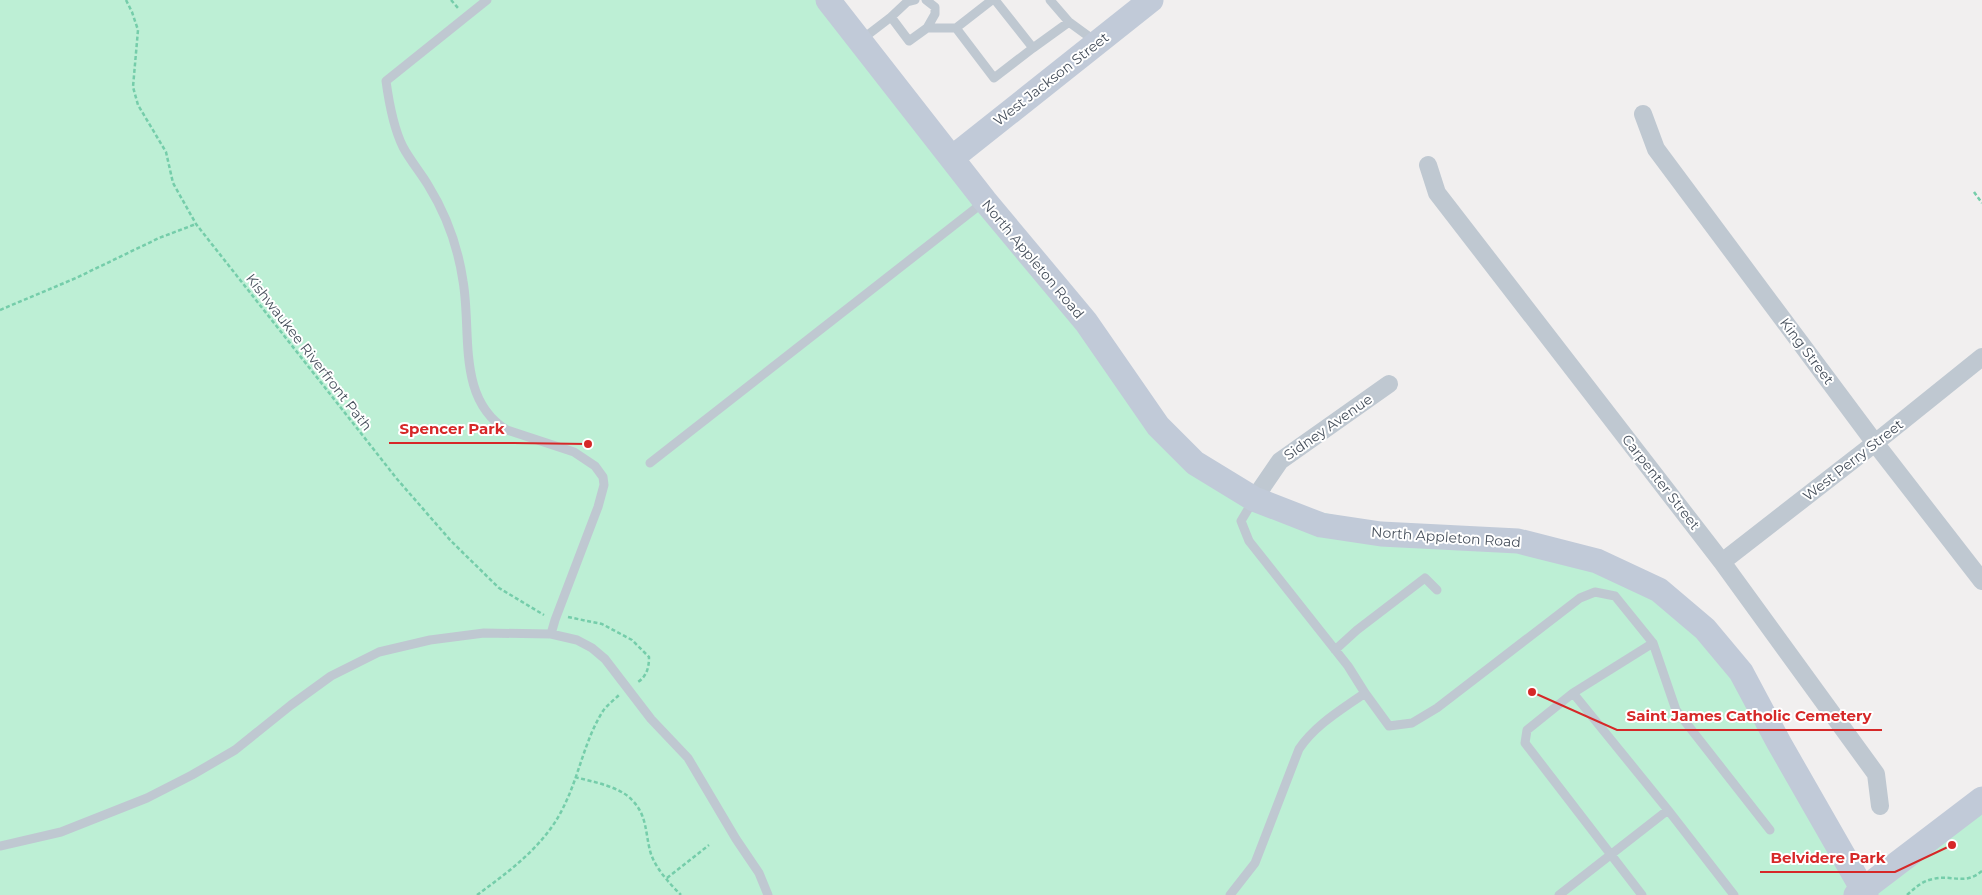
<svg xmlns="http://www.w3.org/2000/svg" width="1982" height="895" font-family="Montserrat,sans-serif">
  <style>
    .green { fill: #bdefd5 }
    .lines { fill: none; stroke-linecap: round; stroke-linejoin: round }
    .path { stroke: #75cdaa; stroke-width: 2.5; stroke-dasharray: 4 2.5; stroke-linecap: butt }
    .lane { stroke: #bfc8d1; stroke-width: 9 }
    .street { stroke: #bfc8d1; stroke-width: 18 }
    .secondary { stroke: #c1cad8; stroke-width: 25 }
    .labels { text-anchor: middle; stroke-width: 4; stroke-linejoin: round; paint-order: stroke }
    .street-label { font-size: 14px; fill: #47505c; stroke: #fff }
    .leader { fill: none; stroke: #d62828; stroke-width: 2 }
    .callout-dot { fill: #d62828; stroke: #fff; stroke-width: 2 }
    .callout-label { font-size: 15px; text-anchor: middle; font-weight: bold; fill: #d62828; stroke: #fff; stroke-width: 4; stroke-linejoin: round; paint-order: stroke }
  </style>
  <rect width="100%" height="100%" fill="#f1efef"/>
  <path class="green" d="M0,0H833L1158,425L1254,499L1519,552L1597,561L1705,629L1863,890L1982,801V895H0Z"/>
  <g class="lines">
    <path class="path" d="M126,0L132,12L138,30L133,87L138,105L166,152L173,183L196,224L397,479L451,541L499,588L544,615
      M451,0L458,8
      M1974,192L1982,203
      M0,310L76,278L159,238L196,224
      M568,617L602,624L632,640L649,657C649,667 647,676 638,682
      M575,777C593,782 619,786 632,800C648,816 645,835 651,854C656,869 670,884 681,895
      M667,878L709,845
      M477,895C510,871 545,845 563,808C579,777 584,741 603,711C607,705 614,700 619,695
      M1907,895C1915,888 1922,881 1933,879C1953,874 1964,886 1982,871"/>
    <path class="lane" d="M487,0L386,81C389,103 393,127 403,147C410,160 420,172 428,185C446,214 458,247 463,281C472,332 456,399 507,430L574,452L595,466L603,477L604,485L598,507L555,620L551,634
      M926,0L935,7V14L927,28
      M1050,0L1069,22L1095,41
      M891,17L907,2L915,0
      M956,28L994,78L1033,48L995,0
      M861,40L891,17L909,41L927,28H956L992,0
      M1033,48L1069,22
      M650,463L985,201
      M1253,501L1241,521L1249,541L1348,666L1365,693L1389,726L1412,723L1437,708L1580,598L1595,592L1615,596L1653,643L1676,710L1770,830
      M1335,650L1357,630L1425,578L1437,590
      M1573,693L1653,643
      M0,846L61,832L147,798L192,775L235,750L291,705L331,676L379,652L430,640L484,633L551,634L577,640L592,648L605,659L651,719L688,758L736,839L759,873L768,895
      M1230,895L1255,863L1299,749C1315,725 1341,710 1365,693
      M1559,895L1668,810
      M1642,895L1525,743L1527,730L1573,693L1668,810L1734,895"/>
    <path class="street" d="M1643,114L1656,149L1875,443L1982,581
      M1428,165L1437,193L1722,562L1876,774L1880,806
      M1254,499L1280,461L1389,384
      M1722,562L1875,443L1982,357"/>
    <path class="secondary" d="M828,0L985,201L1086,322L1158,426L1195,463L1254,499L1321,525L1381,534L1518,541L1597,561L1659,590L1705,629L1741,672L1779,743L1866,895
      M952,158L1151,0
      M1856,895L1982,799"/>
  </g>
  <g class="labels">
    <g class="street-label">
      <text transform="translate(1051 79) rotate(-38)" y="5">West Jackson Street</text>
      <text transform="translate(1033 259) rotate(50)" y="5">North Appleton Road</text>
      <text transform="translate(1807 351) rotate(53)" y="5">King Street</text>
      <text transform="translate(309 352) rotate(52)" y="5">Kishwaukee Riverfront Path</text>
      <text transform="translate(1328 427) rotate(-35)" y="5">Sidney Avenue</text>
      <text transform="translate(1853 460) rotate(-38)" y="5">West Perry Street</text>
      <text transform="translate(1661 482) rotate(52)" y="5">Carpenter Street</text>
      <text transform="translate(1446 537) rotate(4)" y="5">North Appleton Road</text>
    </g>
  </g>
  <path class="leader" d="M588 444L514 443H389M1532 692L1617 730H1882M1952 845L1895 872H1760"/>
  <g class="callout-dot">
    <circle cx="588" cy="444" r="5"/>
    <circle cx="1532" cy="692" r="5"/>
    <circle cx="1952" cy="845" r="5"/>
  </g>
  <g class="callout-label">
    <text x="452" y="434">Spencer Park</text>
    <text x="1749" y="721">Saint James Catholic Cemetery</text>
    <text x="1828" y="863">Belvidere Park</text>
  </g>
</svg>
